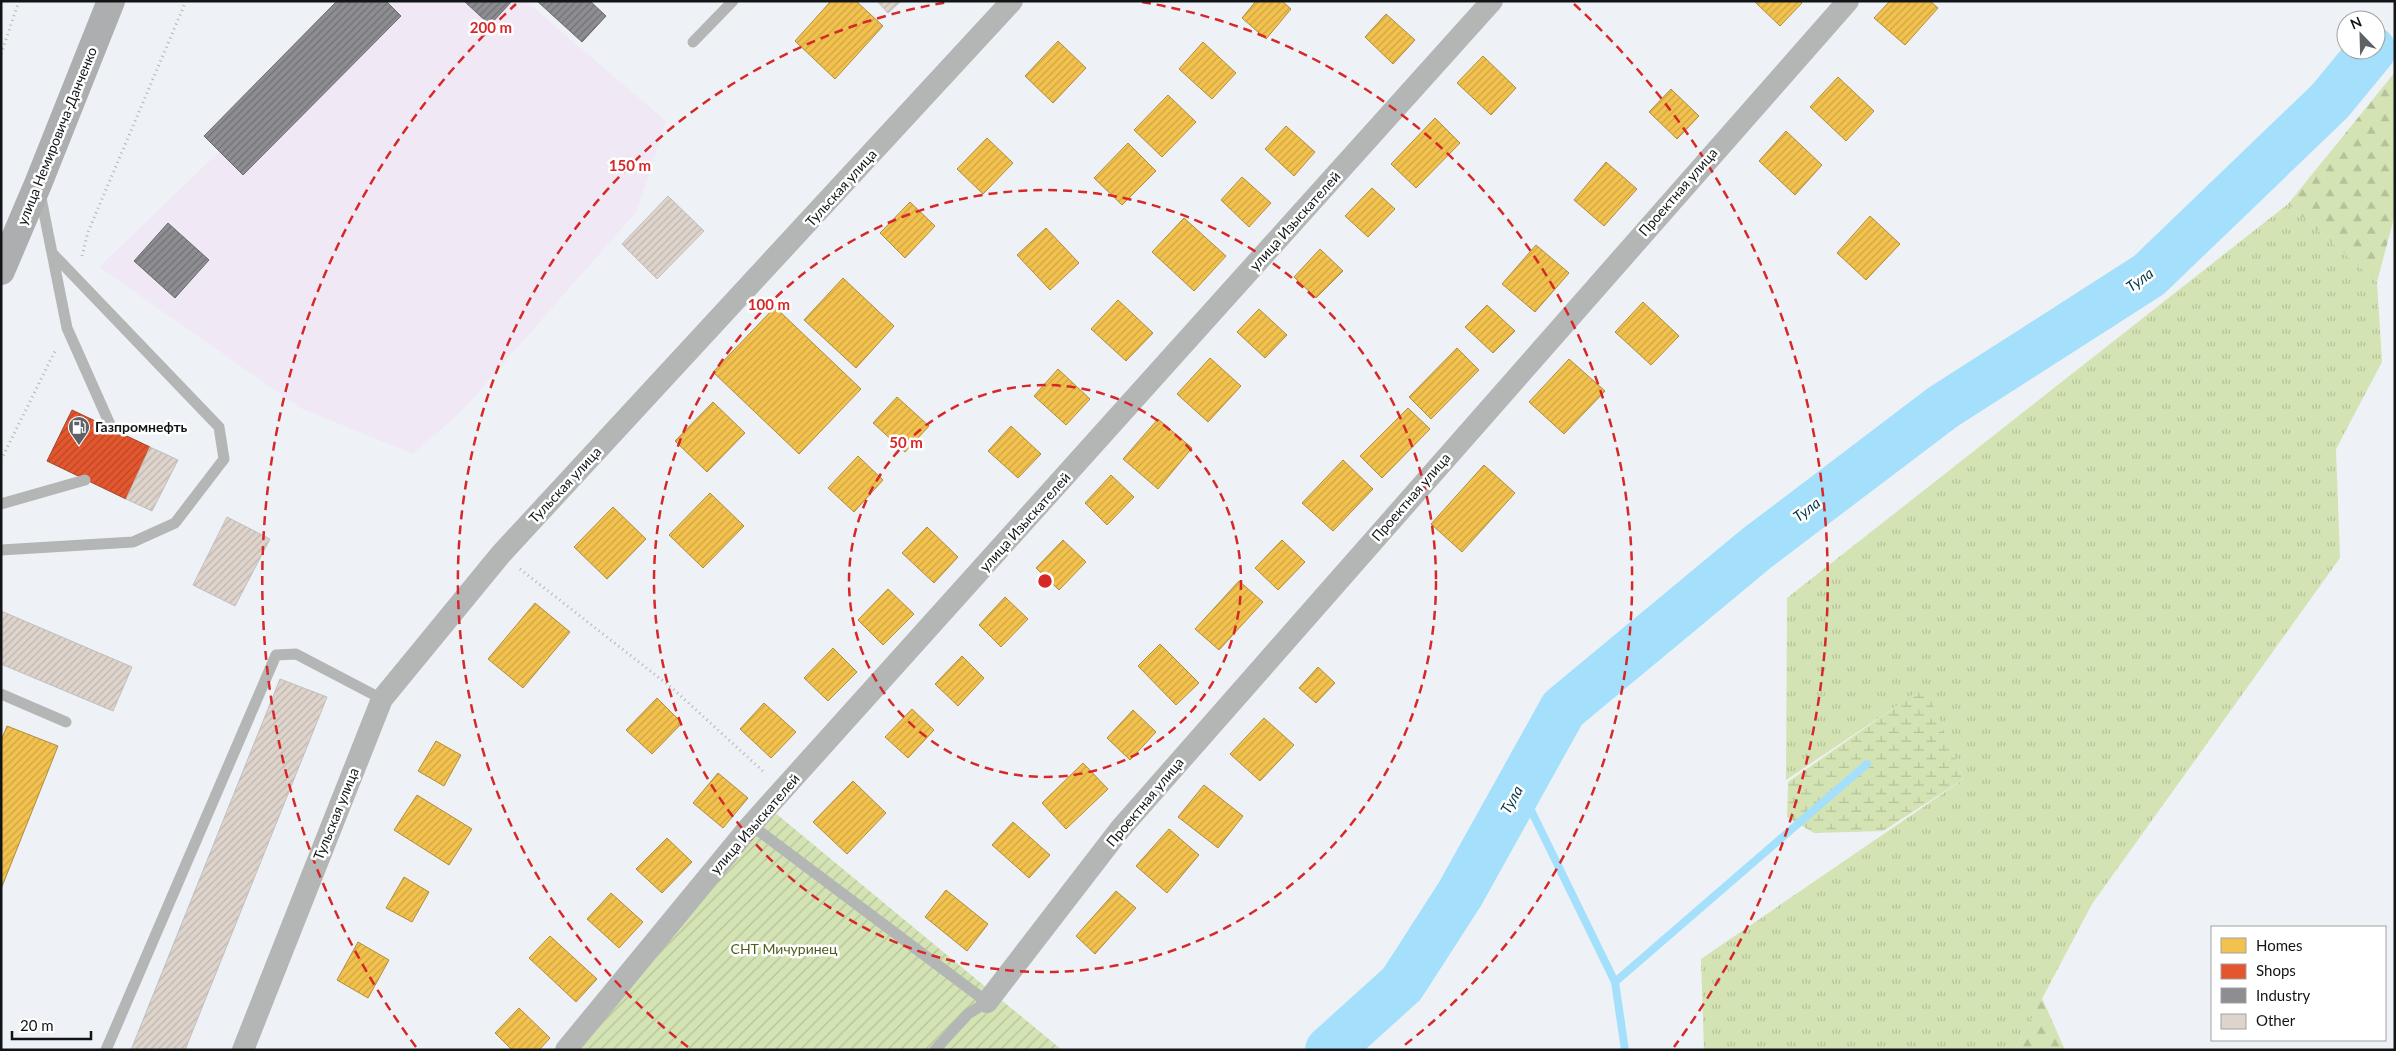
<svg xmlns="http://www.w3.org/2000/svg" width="2396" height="1051" font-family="Lato,sans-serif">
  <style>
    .industrial { fill: #f0e9f5 }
    .grass { fill: url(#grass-tufts) }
    .forest { fill: url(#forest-firs) }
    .wetland { fill: url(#wetland-marsh) }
    .garden { fill: url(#garden-furrows) }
    .homes { fill: url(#homes-hatch); stroke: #af8d3e }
    .shops { fill: url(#shops-hatch); stroke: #a54327 }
    .industry { fill: url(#industry-hatch); stroke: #68696d }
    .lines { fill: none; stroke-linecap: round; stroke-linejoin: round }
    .stream { stroke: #a4e0fb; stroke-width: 8 }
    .river { stroke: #a4e0fb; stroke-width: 48 }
    .building { fill: url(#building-hatch); stroke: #bfbfc0 }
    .path { stroke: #b2b4b5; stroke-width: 3; stroke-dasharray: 1 4; stroke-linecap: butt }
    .service { stroke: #b4b6b5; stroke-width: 11 }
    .minor { stroke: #b4b6b5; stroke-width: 22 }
    .primary { stroke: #adaeaf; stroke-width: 28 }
    .ring { fill: none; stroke: #d62828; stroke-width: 2.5; stroke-dasharray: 9 6 }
    .labels { text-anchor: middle; stroke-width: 5; stroke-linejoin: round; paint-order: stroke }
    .street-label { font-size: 14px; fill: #121517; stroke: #fff }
    .poi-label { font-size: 14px; font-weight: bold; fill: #121517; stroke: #fff; text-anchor: start }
    .park-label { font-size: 14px; fill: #4d5d1d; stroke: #fff }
    .water-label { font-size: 15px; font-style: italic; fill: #013749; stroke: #fff }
    .centre { fill: #d62828; stroke: #fff; stroke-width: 2.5 }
    .ring-label { font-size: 15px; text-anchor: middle; font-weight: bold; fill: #d62828; stroke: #fff; stroke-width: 5; stroke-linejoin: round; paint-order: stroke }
  </style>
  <defs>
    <pattern id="grass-tufts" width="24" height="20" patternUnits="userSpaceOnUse" patternTransform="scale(1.25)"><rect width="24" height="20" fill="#d3e3b3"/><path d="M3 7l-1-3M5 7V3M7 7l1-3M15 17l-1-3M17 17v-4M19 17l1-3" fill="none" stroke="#b4c299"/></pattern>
    <pattern id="forest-firs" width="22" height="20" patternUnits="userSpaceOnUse" patternTransform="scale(1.25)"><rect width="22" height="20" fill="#d3e3b3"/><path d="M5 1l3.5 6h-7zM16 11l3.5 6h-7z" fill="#b4c299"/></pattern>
    <pattern id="wetland-marsh" width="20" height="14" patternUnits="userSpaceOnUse" patternTransform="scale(1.25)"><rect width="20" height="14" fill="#d3e3b3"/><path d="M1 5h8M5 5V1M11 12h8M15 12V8" fill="none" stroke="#b4c299"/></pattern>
    <pattern id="garden-furrows" width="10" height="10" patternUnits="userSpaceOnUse" patternTransform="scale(1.25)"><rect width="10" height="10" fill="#d3e3b3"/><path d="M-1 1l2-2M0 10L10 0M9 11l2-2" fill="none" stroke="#b4c299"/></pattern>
    <pattern id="homes-hatch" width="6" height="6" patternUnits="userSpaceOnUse" patternTransform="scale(1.25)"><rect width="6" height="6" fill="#f2c14e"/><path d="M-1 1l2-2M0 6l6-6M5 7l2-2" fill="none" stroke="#cea543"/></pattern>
    <pattern id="shops-hatch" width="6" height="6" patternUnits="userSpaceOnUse" patternTransform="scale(1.25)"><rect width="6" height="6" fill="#e4572e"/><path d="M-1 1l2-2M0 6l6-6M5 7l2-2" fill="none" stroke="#b74726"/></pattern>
    <pattern id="industry-hatch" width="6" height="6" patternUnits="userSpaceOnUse" patternTransform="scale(1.25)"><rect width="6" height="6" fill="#8d8d92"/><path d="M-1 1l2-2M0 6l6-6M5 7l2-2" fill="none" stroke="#727276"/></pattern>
    <pattern id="building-hatch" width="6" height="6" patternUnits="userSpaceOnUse" patternTransform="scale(1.25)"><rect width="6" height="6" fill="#ded4cc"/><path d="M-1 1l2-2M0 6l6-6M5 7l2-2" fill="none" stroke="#bdb5ae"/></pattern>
  </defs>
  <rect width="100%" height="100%" fill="#eef2f6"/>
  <path class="industrial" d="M376,1H526L666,121L637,211L461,412L413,454L300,408L99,267Z"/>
  <path class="grass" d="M2288,204L2377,282L2382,362L2336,449L2340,558L2092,904L2015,1050H1704L1701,959L1964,779L1925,687L1786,780L1787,598Z"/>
  <path class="forest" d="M2395,72V214L2377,282L2288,204Z
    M2042,998L2065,1050H2015Z"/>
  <path class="wetland" d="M1925,686L1964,779L1883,831L1814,833L1787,817L1788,782Z"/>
  <path class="garden" d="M768,807L1062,1050H577Z"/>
  <path class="homes" d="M831,1H856L883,26L835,79L795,41Z
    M1256,1H1282L1291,9L1266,39L1242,18Z
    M1754,1H1800L1802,3L1780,26Z
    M1890,1H1930L1938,8L1905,45L1874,18Z
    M1386,14L1415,40L1393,64L1365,37Z
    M1058,41L1086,68L1053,103L1025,76Z
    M1203,42L1236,73L1212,99L1179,69Z
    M1483,56L1516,88L1491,115L1457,83Z
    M1838,77L1874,111L1846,141L1810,107Z
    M1671,89L1699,116L1677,139L1649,112Z
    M1168,95L1196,122L1162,157L1134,130Z
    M1435,118L1460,143L1416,188L1391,164Z
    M1286,126L1315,152L1294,176L1265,149Z
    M1786,131L1822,165L1795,195L1759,161Z
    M987,138L1013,163L983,194L957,169Z
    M1128,143L1156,171L1122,205L1094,178Z
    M1606,162L1637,189L1604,226L1574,200Z
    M1242,177L1271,203L1249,227L1221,200Z
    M1372,188L1395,209L1368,237L1345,216Z
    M910,202L935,226L905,258L880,233Z
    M1870,216L1900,244L1866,280L1837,253Z
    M1184,218L1226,256L1194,291L1152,252Z
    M1046,228L1079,263L1050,290L1017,255Z
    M1536,245L1569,273L1535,312L1502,284Z
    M1320,249L1343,271L1316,298L1294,277Z
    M843,278L894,326L856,368L804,320Z
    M1118,300L1153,333L1126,361L1091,329Z
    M1643,302L1679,336L1651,365L1615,332Z
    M1487,305L1515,331L1493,353L1465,327Z
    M775,307L861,389L799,454L713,372Z
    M1259,309L1287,335L1265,358L1237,332Z
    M1457,348L1479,370L1431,419L1409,397Z
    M1210,358L1241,386L1208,422L1177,394Z
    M1569,359L1605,391L1564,434L1529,402Z
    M1058,369L1090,399L1066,425L1034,396Z
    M897,397L929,426L905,452L873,423Z
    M713,402L745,433L707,472L675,441Z
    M1408,408L1430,429L1382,478L1360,456Z
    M1158,419L1192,448L1158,489L1123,459Z
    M1011,426L1041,454L1018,478L988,451Z
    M858,456L883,480L854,512L828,488Z
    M1343,460L1373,489L1333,531L1302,503Z
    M1484,465L1515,493L1462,552L1431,524Z
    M1111,475L1134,497L1107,525L1085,503Z
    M710,493L744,526L703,568L669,535Z
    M613,507L646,539L607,579L574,547Z
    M927,527L958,557L934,583L902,553Z
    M1063,540L1086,562L1059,590L1036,568Z
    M1282,540L1305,562L1278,590L1255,568Z
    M1239,581L1263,602L1219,650L1195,629Z
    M888,589L914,614L883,645L858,620Z
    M1005,597L1028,619L1001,647L979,625Z
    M535,603L570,632L523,688L488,659Z
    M1160,644L1199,683L1176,705L1138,666Z
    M833,648L857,672L828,701L804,678Z
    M962,656L984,678L958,706L935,684Z
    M1318,667L1335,683L1316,703L1299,688Z
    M657,698L682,723L652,754L626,730Z
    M764,703L796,732L771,758L740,729Z
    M912,709L934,730L908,758L885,737Z
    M1133,710L1156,732L1130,760L1107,738Z
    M1264,718L1294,745L1260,781L1230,754Z
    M7,726L58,746L1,889V741Z
    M436,741L461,755L444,786L418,771Z
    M1083,763L1108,789L1066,829L1042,803Z
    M718,773L748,798L723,828L693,803Z
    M853,781L886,813L847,854L813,822Z
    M1204,785L1243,816L1218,848L1178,817Z
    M417,795L472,829L449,865L394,830Z
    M1013,822L1050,855L1029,878L992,845Z
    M1169,829L1199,855L1167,893L1136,866Z
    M667,838L692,862L662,893L636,869Z
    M404,877L429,892L412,922L386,908Z
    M946,890L988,924L967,951L925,917Z
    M1116,891L1136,908L1095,954L1076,936Z
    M611,893L643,922L619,948L587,919Z
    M550,936L597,979L576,1002L529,958Z
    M358,942L389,960L368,998L337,980Z
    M519,1008L550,1038L539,1050H512L495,1033Z"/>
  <path class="shops" d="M72,410L150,447L126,499L47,461Z"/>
  <path class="industry" d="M337,1H386L401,16L243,175L204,136Z
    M464,1H512L490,25Z
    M537,1H590L606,16L582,42Z
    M168,223L209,260L175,298L134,261Z"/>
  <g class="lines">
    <path class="stream" d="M1563,709L1524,796L1615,982L1625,1050
      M1615,982L1867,764"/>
    <path class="river" d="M1329,1050L1402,984L1460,894L1563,709L1757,548L1943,407L2149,275L2330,101L2372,50"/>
  </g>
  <path class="building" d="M877,1H901L888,13Z
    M668,196L704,231L657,279L622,244Z
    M150,447L178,460L152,511L126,499Z
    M227,517L270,539L235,606L193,585Z
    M1,611L132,667L113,711L1,664Z
    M280,679L327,697L185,1050H131Z"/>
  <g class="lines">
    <path class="path" d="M1,54L19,1
      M82,256L88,232L186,1
      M1,460L56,349
      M520,569L672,688L765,773"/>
    <path class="service" d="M693,42L733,1
      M40,193L67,328L112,429
      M1,504L85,480
      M1,550L133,542L175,523L224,459L219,427L52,253
      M1,694L66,722
      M751,825L987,1002L968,1014L935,1050
      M106,1050L276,655L296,654L382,699"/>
    <path class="minor" d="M987,1002L1121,828L1848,1
      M243,1050L382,699L501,554L1012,1
      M566,1050L751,825L1492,1"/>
    <path class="primary" d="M1,271L38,184L111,1"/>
  </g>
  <g class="ring">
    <circle cx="1045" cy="581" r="196"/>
    <circle cx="1045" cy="581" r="391"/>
    <path d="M688 1047A587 587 0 0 1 948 2M1142 2A587 587 0 0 1 1402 1047"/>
    <path d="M416 1047A783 783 0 0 1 516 4M1574 4A783 783 0 0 1 1674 1047"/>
  </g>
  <defs>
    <g id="fuel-pin" transform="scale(1.125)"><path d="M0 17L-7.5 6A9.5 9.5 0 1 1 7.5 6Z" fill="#5f6265" stroke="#fff"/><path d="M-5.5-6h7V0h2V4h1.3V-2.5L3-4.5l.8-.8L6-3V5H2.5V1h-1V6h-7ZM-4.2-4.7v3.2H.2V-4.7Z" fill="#fff"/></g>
  </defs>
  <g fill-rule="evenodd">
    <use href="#fuel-pin" x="79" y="427"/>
  </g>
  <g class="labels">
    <g class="street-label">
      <text transform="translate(57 136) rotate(-68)" y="5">улица Немировича-Данченко</text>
      <text transform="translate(841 188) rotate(-48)" y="5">Тульская улица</text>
      <text transform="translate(1678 192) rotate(-49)" y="5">Проектная улица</text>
      <text transform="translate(1295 221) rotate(-48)" y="5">улица Изыскателей</text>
      <text transform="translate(565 485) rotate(-47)" y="5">Тульская улица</text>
      <text transform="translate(1411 497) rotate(-49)" y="5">Проектная улица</text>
      <text transform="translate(1025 522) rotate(-48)" y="5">улица Изыскателей</text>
      <text transform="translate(1145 802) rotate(-50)" y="5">Проектная улица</text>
      <text transform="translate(336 814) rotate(-68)" y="5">Тульская улица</text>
      <text transform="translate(755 824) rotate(-49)" y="5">улица Изыскателей</text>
    </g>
    <g class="poi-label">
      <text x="95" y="432">Газпромнефть</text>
    </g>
    <g class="park-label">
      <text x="784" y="954">СНТ Мичуринец</text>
    </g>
    <g class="water-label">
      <text transform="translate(2140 280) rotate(-36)" y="5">Тула</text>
      <text transform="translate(1807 510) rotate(-37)" y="5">Тула</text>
      <text transform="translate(1512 800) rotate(-61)" y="5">Тула</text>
    </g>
  </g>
  <circle cx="1045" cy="581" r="8" class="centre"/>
  <g class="ring-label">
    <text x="491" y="33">200 m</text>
    <text x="630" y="171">150 m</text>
    <text x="769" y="310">100 m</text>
    <text x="906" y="448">50 m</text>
  </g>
  <rect width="2396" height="1051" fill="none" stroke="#121517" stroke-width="5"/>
  <rect x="2211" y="926" width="175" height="115" fill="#ffffff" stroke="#a0a1a2"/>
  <rect x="2221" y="938" width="25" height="15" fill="#f2c14e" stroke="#a0a1a2"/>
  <text x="2256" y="951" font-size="15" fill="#121517">Homes</text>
  <rect x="2221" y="964" width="25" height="15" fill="#e4572e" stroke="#a0a1a2"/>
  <text x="2256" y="976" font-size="15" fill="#121517">Shops</text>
  <rect x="2221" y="988" width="25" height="15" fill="#8d8d92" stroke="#a0a1a2"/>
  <text x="2256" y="1001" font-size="15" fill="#121517">Industry</text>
  <rect x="2221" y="1014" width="25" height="15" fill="#ded4cc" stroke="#a0a1a2"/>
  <text x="2256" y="1026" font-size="15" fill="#121517">Other</text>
  <g transform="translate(2361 35) rotate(337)"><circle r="24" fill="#ffffff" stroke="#a0a1a2"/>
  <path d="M0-4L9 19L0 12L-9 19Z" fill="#5f6265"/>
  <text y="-8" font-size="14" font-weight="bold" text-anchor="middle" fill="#121517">N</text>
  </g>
  <path d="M12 1031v8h79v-8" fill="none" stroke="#121517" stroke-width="2.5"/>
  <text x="20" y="1031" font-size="15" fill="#121517" stroke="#ffffff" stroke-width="4" paint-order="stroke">20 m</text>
</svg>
